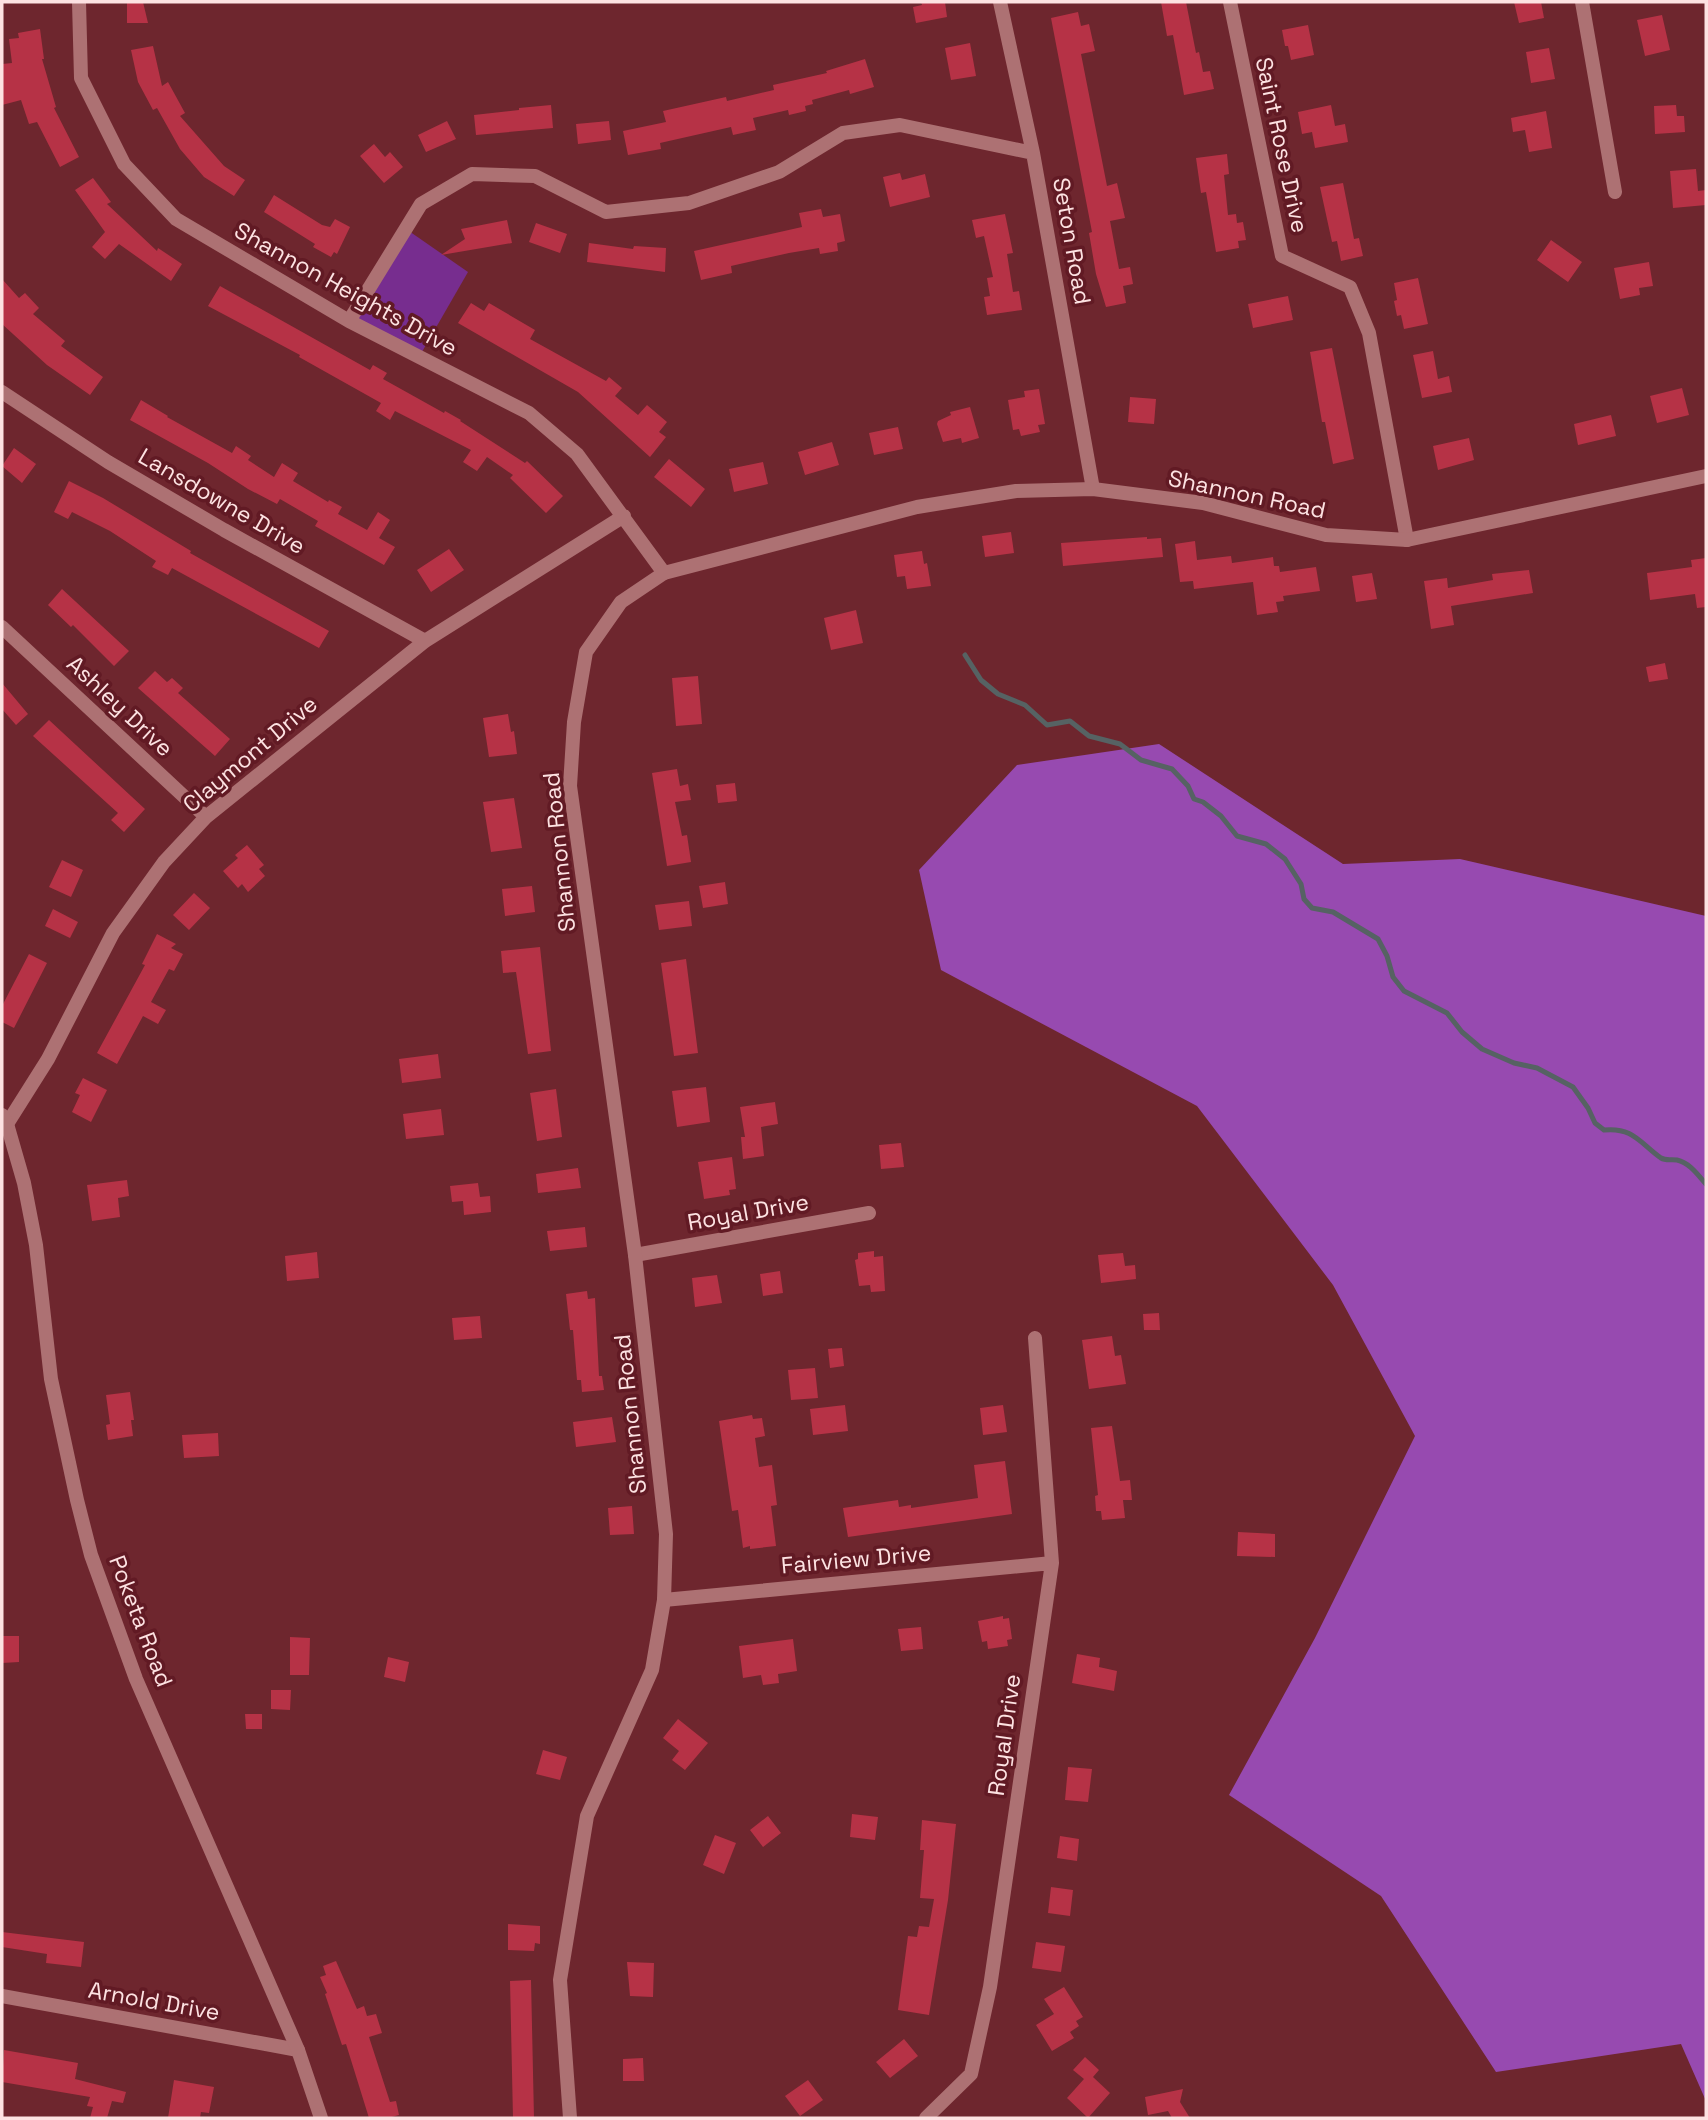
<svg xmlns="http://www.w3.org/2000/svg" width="1708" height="2120" font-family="'Space Grotesk',sans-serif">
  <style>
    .green { fill: #772d8f }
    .forest { fill: #974ab0 }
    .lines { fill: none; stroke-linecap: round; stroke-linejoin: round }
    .stream { stroke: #566263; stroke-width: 5 }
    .building { fill: #b63246 }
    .minor { stroke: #ad7173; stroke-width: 14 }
    .tertiary { stroke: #ad7173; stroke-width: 14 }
    .labels { text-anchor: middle; stroke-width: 7; stroke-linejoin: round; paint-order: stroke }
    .street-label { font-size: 23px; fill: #fde2e2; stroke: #611a24 }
  </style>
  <rect width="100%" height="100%" fill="#6e262e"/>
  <path class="green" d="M406,229L468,272L419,357L349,321Z"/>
  <path class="forest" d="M1159,744L1343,864L1460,859L1706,916V2101L1681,2044L1496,2072L1381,1896L1229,1795L1315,1638L1415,1436L1333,1285L1197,1106L941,970L919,870L1017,765Z"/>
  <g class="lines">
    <path class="stream" d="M965,655L981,680L998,694L1025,705L1047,725L1070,721L1089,736L1120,744L1141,760L1172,769L1188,786L1194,799L1203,802L1221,816L1237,836L1266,844L1285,859L1301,884L1304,899L1312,908L1333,912L1378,939L1387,956L1393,977L1404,991L1447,1013L1462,1032L1482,1049L1514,1063L1537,1068L1573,1087L1588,1108L1595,1123L1604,1130C1633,1127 1640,1143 1661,1158C1666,1161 1671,1159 1677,1160C1690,1163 1698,1175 1706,1184"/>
  </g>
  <path class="building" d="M127,2H143L148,23H127Z
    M921,2H945L947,17L916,23L913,7L922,5Z
    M1161,2H1186L1196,53L1199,52L1203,72L1210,71L1214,89L1184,95L1173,35L1167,36Z
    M1514,2H1541L1544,18L1519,23Z
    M1078,12L1081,26L1089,24L1095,51L1081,54L1107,186L1117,183L1125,218L1110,221L1119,269L1130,267L1133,284L1123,286L1126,303L1106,307L1096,274L1089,233L1092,232L1051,18Z
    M1662,15L1670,50L1645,56L1637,20Z
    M1308,25L1314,55L1291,60L1288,46H1285L1282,30Z
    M40,29L44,59H42L56,107L54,108L79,157L60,167L37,122L29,124L21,100L2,105V64L12,63L9,39L19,38L18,33Z
    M970,43L976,76L951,80L945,48Z
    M153,46L162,86L168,82L185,113L180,116L224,166L245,180L234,196L204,177L180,149L157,108L153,110L138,82L131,50Z
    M1549,48L1555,79L1531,83L1526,52Z
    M865,59L874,87L850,94L849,90L812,100L813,104L805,106L806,111L789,115L788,110L753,118L756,130L733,135L731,127L660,143L661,149L628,155L623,131L666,122L663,111L726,97L727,101L774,90L773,85L827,73L826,71Z
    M551,105L553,128L476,135L474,115L519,110V108Z
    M1331,105L1335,126L1345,124L1348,142L1315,148L1312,132L1302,134L1298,112Z
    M1676,105L1677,116H1684L1685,132L1655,134L1654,106Z
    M1546,111L1552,148L1529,152L1525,130L1513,132L1511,118Z
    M447,121L456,139L426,152L418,135Z
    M609,121L611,140L578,144L576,124Z
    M374,144L385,157L390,152L403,167L384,183L360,156Z
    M1227,154L1229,174L1224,175L1228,215L1236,214L1237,223L1243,222L1246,240L1238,241L1239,248L1216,252L1206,192L1201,193L1196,158Z
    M1696,169L1698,191L1706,190V205L1673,208L1670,171Z
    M900,173L902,180L925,174L930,197L890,207L883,177Z
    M93,178L111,202L107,204L157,251L158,248L182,264L171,281L119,244L105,259L92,247L105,232L75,190Z
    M1343,183L1354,239L1359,238L1363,256L1341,261L1337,241L1332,242L1320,187Z
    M274,195L322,225L330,227L335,219L350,227L337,254L334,252L331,257L313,247L315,244L264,212Z
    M821,209L823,217L840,214L845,241L837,243L838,251L820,254L819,248L789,253L731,266L732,273L701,280L694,251L802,227L799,213Z
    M1005,214L1013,253L1007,254L1013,292L1019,291L1022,310L987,315L984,297L990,296L987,278L993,277L984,236L976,238L972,220Z
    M507,220L512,243L441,255L465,239L461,229Z
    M536,223L567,234L560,253L529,242Z
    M1551,240L1582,262L1568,282L1537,260Z
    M589,243L633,249L634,246L666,248L665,272L587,262Z
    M1649,262L1653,286L1639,288L1640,295L1620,299L1614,268Z
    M1418,278L1428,324L1404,329L1401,315L1397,316L1394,301L1397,300L1394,283Z
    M2,279L19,298L25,293L39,308L33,314L65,341L61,346L103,377L90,395L47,365L2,324Z
    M220,286L370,370L373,365L387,373L383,379L444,413L445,411L461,420L460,421L525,463L527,461L563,496L546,513L510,478L513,475L487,457L477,471L463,462L471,450L395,411L390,420L376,411L381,403L299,357L300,355L208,306Z
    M1288,296L1293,320L1253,328L1248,304Z
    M471,303L484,311L489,303L535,330L530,339L606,381L609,377L622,388L615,396L638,415L647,405L667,422L659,432L666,437L650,457L578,392L458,323Z
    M1332,348L1354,459L1333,464L1325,422H1322L1310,352Z
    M1433,351L1438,379L1449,376L1452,392L1422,398L1413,355Z
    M1682,388L1689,415L1657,423L1650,396Z
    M1039,389L1045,424L1038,425L1040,432L1021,436L1019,429L1013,430L1008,400L1025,397L1024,391Z
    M1130,397L1156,399L1154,424L1128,422Z
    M141,400L168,416L167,417L232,453L236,446L251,456L248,460L274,477L282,463L298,473L293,481L328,502L329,500L342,507L338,514L367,530L378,512L390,520L379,538L395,547L384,565L315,526L318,521L280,499L277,504L248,489L208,463L130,420Z
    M970,407L979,438L962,443L961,438L943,442L937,424L938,421L951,415L950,412Z
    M1611,415L1616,436L1578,445L1574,424Z
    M898,427L903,449L874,455L869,433Z
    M1469,438L1474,460L1438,470L1433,446Z
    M832,442L839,465L805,475L798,452Z
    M14,448L36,464L22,483L2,466Z
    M669,459L705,489L691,507L654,477Z
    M763,462L768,484L734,492L729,469Z
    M69,481L103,498L191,551L190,553L329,631L319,648L172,568L168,575L152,567L156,561L110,531L72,512L68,519L54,512Z
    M1011,532L1014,553L985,557L982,536Z
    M1147,537V539L1161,538L1163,557L1063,566L1061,543Z
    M1195,541L1197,560L1231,556L1232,563L1273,557L1274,566H1279L1280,572L1316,567L1320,591L1283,596L1284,601L1276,602L1278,612L1257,615L1253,582L1194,589L1193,581L1180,582L1175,544Z
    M449,549L464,570L431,592L417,570Z
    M922,551L924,564L927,563L931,586L907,589L905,576L897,577L894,555Z
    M1706,558V607L1697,608L1695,594L1650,600L1647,573L1692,567L1691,560Z
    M1529,570L1533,593L1451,606L1454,625L1431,629L1424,581L1447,578L1448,588L1493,580L1492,574Z
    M1372,573L1377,599L1356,602L1352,576Z
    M62,589L129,651L114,666L73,625L71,627L48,605Z
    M856,610L863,643L831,650L824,618Z
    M1665,663L1668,679L1649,682L1646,667Z
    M155,671L167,682L172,678L183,688L178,693L230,739L215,756L138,688Z
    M698,676L702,724L676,726L672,678Z
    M2,683L28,714L16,725L2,709Z
    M508,714L511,732L514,731L517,754L489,757L483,718Z
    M49,720L145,809L124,832L111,820L118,813L33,736Z
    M677,769L680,786L688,784L691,800L675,802L682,836L687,835L691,862L667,866L652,773Z
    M735,783L737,801L718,803L716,785Z
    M514,798L522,848L491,852L483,802Z
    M247,845L264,865L259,869L265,876L248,892L242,884L238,888L223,871L238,858L235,855Z
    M62,860L83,870L71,897L49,887Z
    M725,882L728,904L703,908L699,886Z
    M532,886L535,912L505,916L502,889Z
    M194,893L210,908L189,930L173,915Z
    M689,901L692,926L659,930L655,905Z
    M53,909L78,922L70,938L45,926Z
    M157,934L176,944L171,948L183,954L174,971L169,969L151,1002L166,1010L158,1024L143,1016L117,1064L97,1053L145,965L142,964Z
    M540,947L551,1051L528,1054L516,972L503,973L501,951Z
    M29,954L47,963L14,1028L2,1022V1006Z
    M686,959L698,1053L674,1056L661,963Z
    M438,1054L441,1078L402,1083L399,1059Z
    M83,1078L107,1090L91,1122L72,1112L80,1095L75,1093Z
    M706,1087L710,1122L677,1127L672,1091Z
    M556,1089L562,1137L537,1141L530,1093Z
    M775,1102L778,1124L761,1127L764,1156L743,1159L741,1137H745L740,1107Z
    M441,1109L444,1135L406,1139L403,1114Z
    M901,1143L904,1167L881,1169L879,1145Z
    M732,1157L736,1189L729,1190L730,1195L704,1199L698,1162Z
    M578,1168L581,1188L538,1193L536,1174Z
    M127,1180L129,1196L118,1198L120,1217L92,1221L87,1185Z
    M478,1183L480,1197L490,1196L491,1212L464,1215L463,1201L452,1202L450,1186Z
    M585,1227L587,1247L550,1251L547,1231Z
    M874,1251V1257L883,1256L885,1291L871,1292L870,1285L859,1286L855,1260L858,1259V1253Z
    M317,1252L319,1278L287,1281L285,1256Z
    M1123,1253L1125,1266L1135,1265L1136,1279L1101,1283L1098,1255Z
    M780,1271L783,1293L763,1296L760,1274Z
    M717,1275L722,1303L695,1307L692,1278Z
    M587,1291L588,1299L595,1298L599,1376H602L604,1390L582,1392L581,1380H577L573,1330H570L566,1294Z
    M1159,1313L1160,1330H1144L1143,1314Z
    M480,1316L482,1338L454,1340L452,1318Z
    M1112,1336L1115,1356L1121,1355L1126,1384L1089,1389L1082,1340Z
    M842,1348L844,1366L830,1368L828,1349Z
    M815,1368L818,1398L791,1400L788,1370Z
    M130,1392L134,1420H131L133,1436L108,1440L106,1425L110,1424L106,1395Z
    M845,1405L848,1431L813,1435L810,1409Z
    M1003,1405L1007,1432L983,1435L980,1408Z
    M752,1415L753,1419L762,1418L765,1436L755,1438L759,1467L772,1465L777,1505L771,1506L776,1546L750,1549V1546L743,1548L738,1510L732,1511L719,1421Z
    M612,1417L616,1442L576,1447L573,1422Z
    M1112,1426L1120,1481L1130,1480L1132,1500H1123L1125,1518L1102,1520L1101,1511H1096L1095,1496L1098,1495L1091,1428Z
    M218,1433L219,1456L184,1458L182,1435Z
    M1005,1461L1012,1514L848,1537L843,1508L898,1500L899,1507L911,1505V1508L978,1498L974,1465Z
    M632,1506L634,1534L610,1535L608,1508Z
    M1238,1532L1275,1534V1557L1237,1556Z
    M1003,1616V1619L1009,1618L1012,1639L1007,1640L1008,1646L988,1649L987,1641L982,1642L978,1621Z
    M921,1627L923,1649L901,1651L898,1629Z
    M2,1636H19V1662L2,1663Z
    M290,1637L310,1638L309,1675H290Z
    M793,1639L797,1671L778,1674L779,1683L763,1685L761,1675L743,1678L739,1646Z
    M1077,1654L1100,1658L1099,1667L1117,1671L1114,1691L1072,1683Z
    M388,1657L409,1662L405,1682L384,1677Z
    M271,1690H291L290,1710L271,1709Z
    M245,1714H262V1729H246Z
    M678,1719L708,1743L685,1770L672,1760L679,1751L663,1738Z
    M543,1750L567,1757L560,1780L536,1774Z
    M1068,1767L1092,1769L1088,1802L1065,1800Z
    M852,1814L878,1817L875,1840L850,1837Z
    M768,1816L781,1833L763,1847L750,1830Z
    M922,1820L956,1824L948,1900L929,2015L898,2010L908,1936L917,1937L919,1926L929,1927L934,1899L920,1898L924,1850H920Z
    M715,1835L736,1843L724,1874L703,1865Z
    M1060,1836L1079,1839L1077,1861L1057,1858Z
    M1051,1887L1073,1890L1070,1916L1048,1913Z
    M508,1924L540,1926V1944L535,1943L534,1951L508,1950Z
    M2,1932L84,1942L81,1967L46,1963L47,1954L2,1947Z
    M1036,1942L1065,1946L1061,1972L1032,1968Z
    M336,1961L357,2009L364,2006L367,2016L376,2014L382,2033L369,2037L390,2102L396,2101L399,2115L388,2118H369L346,2044L342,2045L325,1994L327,1993L320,1977L326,1975L323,1966Z
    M627,1962L654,1963L653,1997L630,1996Z
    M531,1980L534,2118H513L510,1981Z
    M1064,1987L1083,2017L1076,2021L1079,2026L1070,2032L1074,2038L1052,2051L1036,2025L1054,2014L1044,1999Z
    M904,2039L918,2056L890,2078L876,2062Z
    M4,2050L78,2063L75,2079L126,2092L123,2103L112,2101L107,2118H90L93,2107L87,2106L90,2097L2,2082Z
    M1085,2057L1099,2070L1093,2077L1110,2093L1088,2118L1067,2098L1084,2079L1073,2070Z
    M643,2058L644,2081H623V2059Z
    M174,2080L214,2087L209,2113L201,2112L200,2118H168Z
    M808,2080L823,2100L800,2116L785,2096Z
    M1183,2089L1180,2102L1190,2118H1172L1168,2111L1148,2115L1145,2097Z"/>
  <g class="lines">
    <path class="minor" d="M79,2L81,78L124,164L176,219L349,321L529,413L577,454L664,573
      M1000,2L1033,153L1093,489
      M1230,2L1282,256L1350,287L1369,333L1407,540
      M1582,2L1615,192
      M349,321L421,204L472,174L535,176L606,212L689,203L779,172L843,133L900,125L1033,153
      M2,392L108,462L224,530L425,641
      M2,627L206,817
      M7,1124L48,1059L113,933L164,862L206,817L425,641L624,516
      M635,1255L869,1213
      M664,1600L1052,1563
      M2,1996L298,2050
      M926,2118L971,2074L990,1987L1052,1563L1035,1338"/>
    <path class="tertiary" d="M2,1115L7,1124L24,1183L36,1245L51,1379L77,1500L91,1555L136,1679L298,2050L321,2118
      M570,2118L560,1980L587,1816L652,1670L664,1600L666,1534L635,1255L570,786L574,722L586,652L621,602L664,573L917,507L1016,491L1093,489L1203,503L1326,535L1407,540L1706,476"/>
  </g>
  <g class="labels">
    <g class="street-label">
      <text transform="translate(1282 145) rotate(78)" y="8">Saint Rose Drive</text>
      <text transform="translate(1072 241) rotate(80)" y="8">Seton Road</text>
      <text transform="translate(346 289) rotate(29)" y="8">Shannon Heights Drive</text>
      <text transform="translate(1247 494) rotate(12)" y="8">Shannon Road</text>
      <text transform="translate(222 501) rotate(30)" y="8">Lansdowne Drive</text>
      <text transform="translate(120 706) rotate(43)" y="8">Ashley Drive</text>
      <text transform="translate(250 754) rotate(-40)" y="8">Claymont Drive</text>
      <text transform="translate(559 852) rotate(-96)" y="8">Shannon Road</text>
      <text transform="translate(748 1212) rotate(-10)" y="8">Royal Drive</text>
      <text transform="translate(630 1414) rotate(-96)" y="8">Shannon Road</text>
      <text transform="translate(856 1559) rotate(-5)" y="8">Fairview Drive</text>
      <text transform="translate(141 1621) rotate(69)" y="8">Poketa Road</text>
      <text transform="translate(1004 1735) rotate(-82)" y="8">Royal Drive</text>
      <text transform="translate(154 2001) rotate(10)" y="8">Arnold Drive</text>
    </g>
  </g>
  <rect width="1708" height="2120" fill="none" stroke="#fde2e2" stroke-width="7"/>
</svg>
